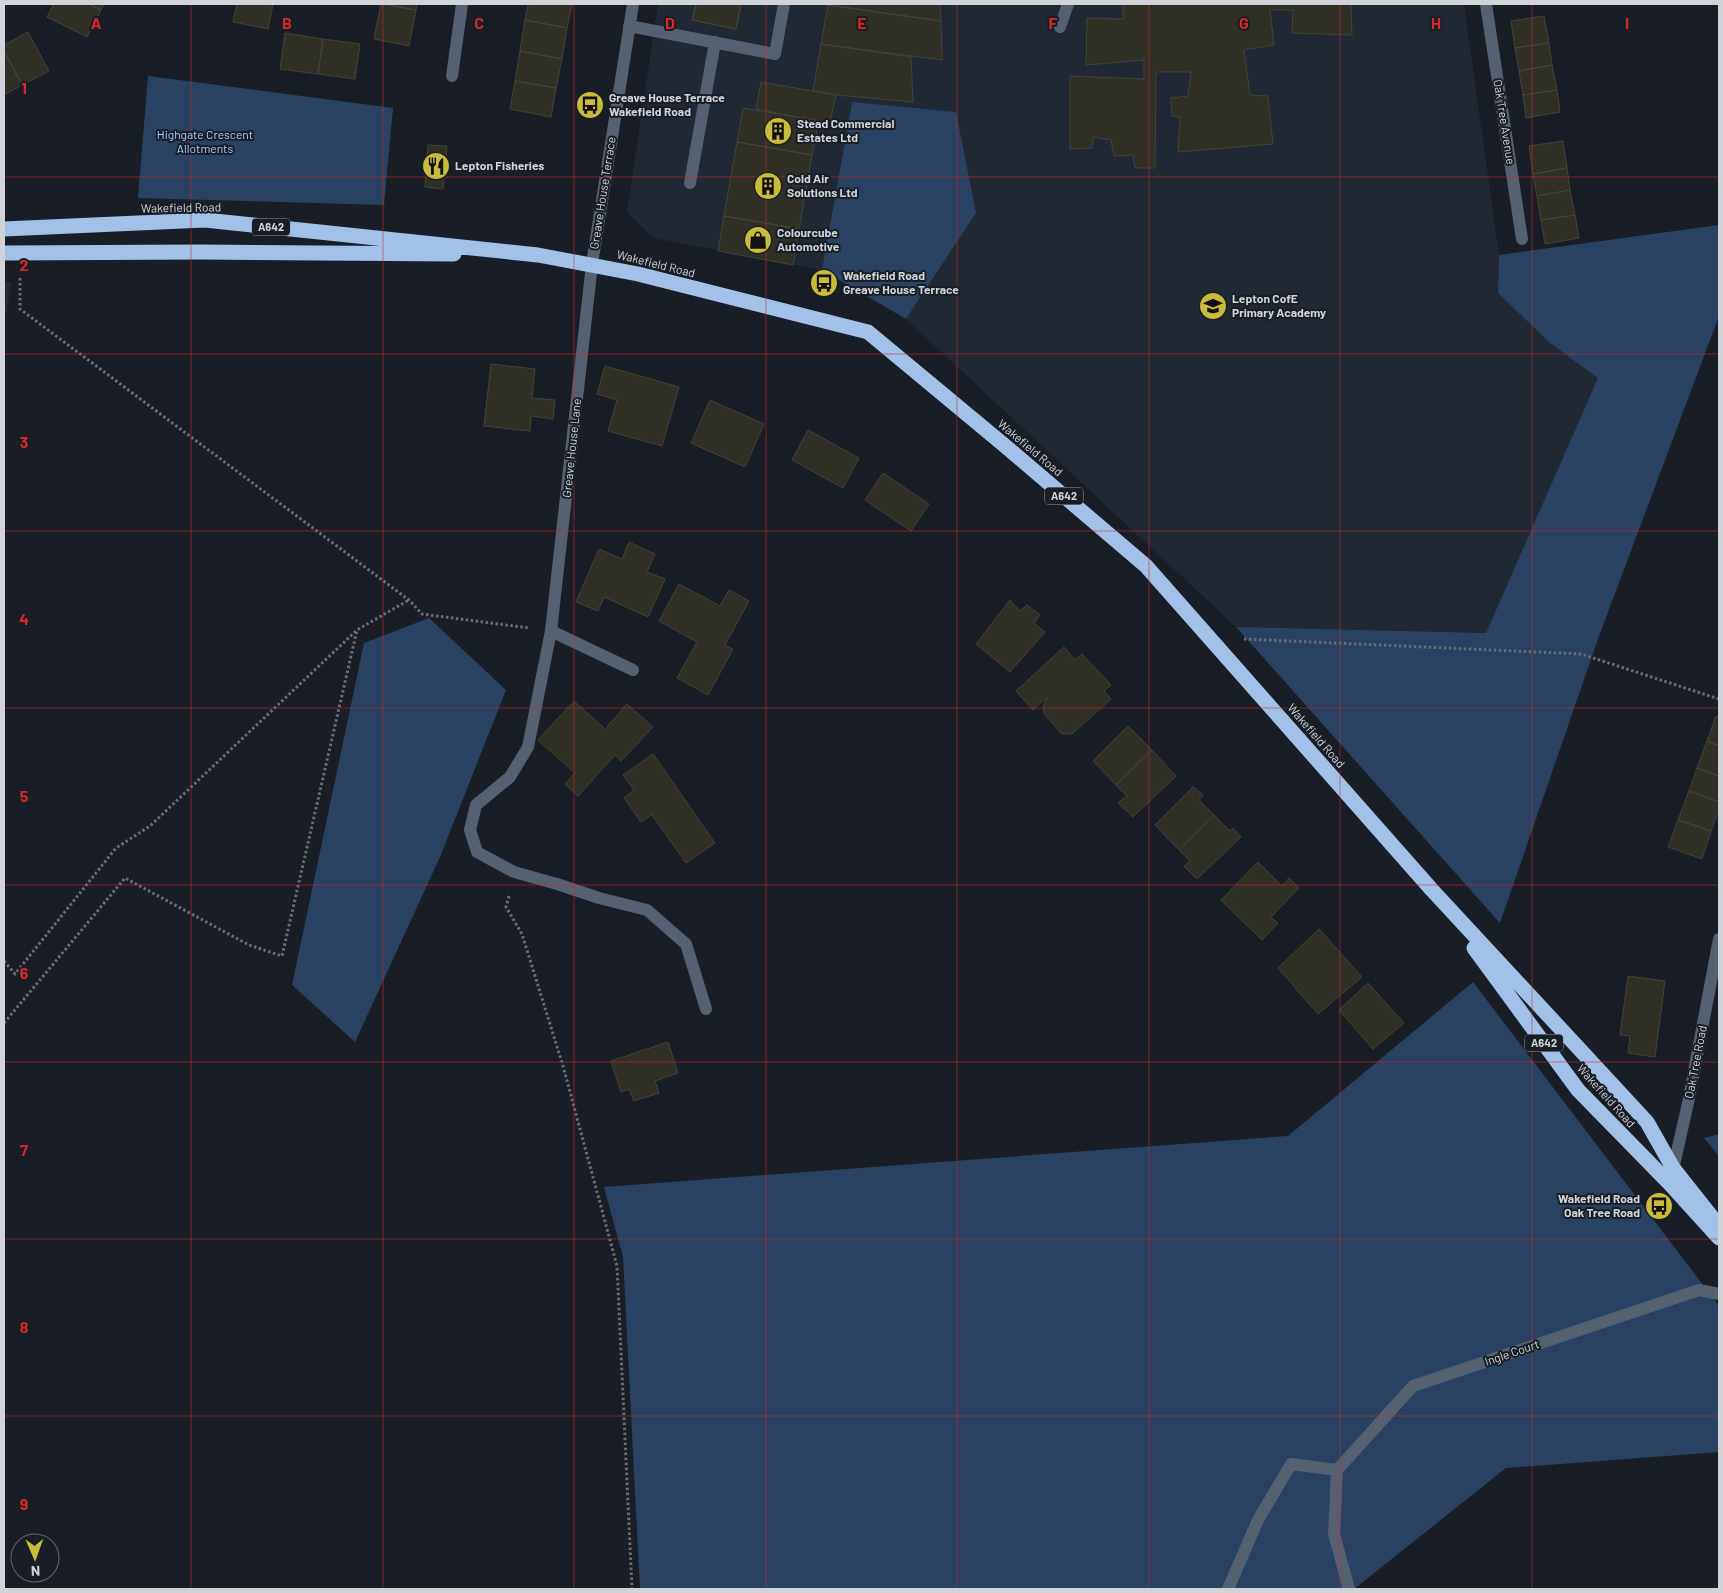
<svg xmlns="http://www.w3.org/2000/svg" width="1723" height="1593" font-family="Barlow,sans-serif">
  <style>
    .built { fill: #202834 }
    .green { fill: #2a4261 }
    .building { fill: #302f26; stroke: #444339 }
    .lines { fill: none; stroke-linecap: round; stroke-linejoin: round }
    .path { stroke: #696d74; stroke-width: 3; stroke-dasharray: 2.5 2.5; stroke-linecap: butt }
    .minor { stroke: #556171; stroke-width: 12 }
    .highway { stroke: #a1c1e8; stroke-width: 15 }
    .grid { fill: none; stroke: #d62828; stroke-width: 1; stroke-opacity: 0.55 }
    .labels { text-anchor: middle; stroke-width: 4; stroke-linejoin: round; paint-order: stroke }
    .shield { fill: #191e26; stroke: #999da3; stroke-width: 1 }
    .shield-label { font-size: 11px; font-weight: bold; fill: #d0d4d9 }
    .poi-label { font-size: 12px; font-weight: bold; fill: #d0d4d9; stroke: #191e26; text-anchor: start }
    .street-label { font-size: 12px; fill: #d0d4d9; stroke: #191e26 }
    .park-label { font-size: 12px; fill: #aacffd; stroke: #191e26 }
    .grid-label { font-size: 16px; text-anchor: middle; font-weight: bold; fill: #d62828; stroke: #191e26; stroke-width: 4; stroke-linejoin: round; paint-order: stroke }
  </style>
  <rect width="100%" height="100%" fill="#191e26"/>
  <path class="built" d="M658,4H1464L1499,255L1498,293L1550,343L1599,378L1486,633L1236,627L906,319L976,213L852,102L822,270L653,238L627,212Z
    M4,282H12L4,322Z"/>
  <path class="green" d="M148,76L393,108L384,205L138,198Z
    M852,102L956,112L976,213L906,319L822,270Z
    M1719,225V316L1599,636L1500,923L1236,627L1486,633L1598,378L1550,343L1498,293L1499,255Z
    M429,618L506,690L440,857L355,1042L292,985L364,643Z
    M1473,982L1719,1306V1452L1506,1468L1354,1589H640L623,1257L604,1187L1288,1136Z
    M1719,1134V1156L1704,1138Z"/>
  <path class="building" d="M54,4H89L101,10L87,37L47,17Z
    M89,4H104L101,10Z
    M237,4H273L268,29L233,22Z
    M381,4L416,10L409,46L374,39Z
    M383,4H417L416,10Z
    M528,4H572L567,28L525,20Z
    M696,4H741L736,29L692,20Z
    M696,4H741L736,29L692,20Z
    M828,4H940L941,21L828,5Z
    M1123,4H1351L1352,35L1292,33L1293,10H1270L1274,45L1244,50L1250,95L1268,96L1273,144L1178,152L1180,117L1172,116L1171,98L1188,96L1191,72H1156L1155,168H1135L1133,155L1114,156L1111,140L1093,137L1092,148L1070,149V76L1144,79V60L1086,65L1087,18L1123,19Z
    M828,5L941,21L942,60L821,44Z
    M1544,16L1549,43L1515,48L1511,21Z
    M525,20L567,28L562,59L520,51Z
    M28,32L49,71L22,85L4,51V45Z
    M285,33L323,39L318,74L280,69Z
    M323,39L360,44L355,79L318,74Z
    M1549,43L1552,65L1519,71L1515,48Z
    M821,44L911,57L913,102L836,95L813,91Z
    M4,51L22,85L4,95Z
    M520,51L562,59L556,88L515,81Z
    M1552,65L1557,90L1523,95L1519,71Z
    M515,81L556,88L551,117L510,109Z
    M761,82L836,95L830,123L756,109Z
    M1557,90L1560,112L1526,118L1523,95Z
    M743,108L819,121L812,155L737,142Z
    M1563,141L1567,168L1533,174L1529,146Z
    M737,142L812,155L799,229L724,216Z
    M428,145L447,146L443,189L425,187Z
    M1567,168L1570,190L1537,196L1533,174Z
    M1570,190L1575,215L1541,220L1537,196Z
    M1575,215L1579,238L1545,244L1541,220Z
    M724,216L799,229L793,265L718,251Z
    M491,364L535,369L532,398L555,400L553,419L531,416L530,431L484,426Z
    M605,366L679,387L662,446L608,431L617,400L597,394Z
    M710,400L764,424L745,467L691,443Z
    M808,430L859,458L843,488L792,460Z
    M883,473L929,504L911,531L865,500Z
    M629,542L655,554L647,572L665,579L648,617L604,597L598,611L576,602L599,549L622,559Z
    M679,584L720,606L729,590L749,601L725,645L733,649L708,695L677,678L697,642L659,621Z
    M1010,600L1020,611L1027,605L1040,615L1034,623L1045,632L1010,672L976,644Z
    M1064,647L1075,660L1082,654L1111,685L1104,691L1111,699L1072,734H1062L1044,714L1043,707L1047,697L1033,710L1016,691Z
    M574,701L605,729L627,704L653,727L621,761L615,755L578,796L565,784L575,773L538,740Z
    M1716,716L1719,717V746L1707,741Z
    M1128,726L1152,750L1116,785L1093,761Z
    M1707,741L1719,746V776L1697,768Z
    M1152,750L1176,776L1133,817L1118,803L1127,796L1116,785Z
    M653,754L715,843L686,863L652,815L641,822L624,798L634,790L623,775Z
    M1697,768L1719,776V802L1689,791Z
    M1193,787L1203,795L1199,800L1214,815L1179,850L1155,825Z
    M1689,791L1719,802V809L1711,831L1678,820Z
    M1214,815L1230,831L1233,828L1241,837L1197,879L1184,866L1190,861L1179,850Z
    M1678,820L1711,831L1702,859L1668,847Z
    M1258,862L1282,886L1289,878L1299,888L1271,917L1278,923L1262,940L1221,900Z
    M1319,929L1362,977L1318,1014L1278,968Z
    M1628,976L1665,981L1655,1057L1628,1053L1630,1036L1620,1035Z
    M1368,983L1404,1023L1373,1049L1339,1010Z
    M668,1042L678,1073L655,1081L659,1093L634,1101L629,1089L621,1092L611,1061Z"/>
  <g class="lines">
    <path class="path" d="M20,278V309L409,600L422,614L529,628
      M1244,639L1581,654L1719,699
      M509,896L506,907L522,934L563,1066L617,1266L632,1589
      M4,961L15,974L116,848L150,826L357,630L409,600
      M4,1023L125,878L249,945L282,956L357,630"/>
    <path class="minor" d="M633,4L592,264L551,631L528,747L510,777L476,805L470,830L477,852L514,872L557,884L599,898L647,910L686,944L706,1009
      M1486,4L1522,239
      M629,26L775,54L784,4
      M1060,27L1068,4
      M452,76L462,4
      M690,183L715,42
      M551,631L633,670
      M1672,1174L1688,1103L1719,939
      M1228,1589L1258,1520L1291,1464L1337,1470
      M1349,1589L1334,1534L1337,1470L1413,1386L1699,1290L1719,1294"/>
    <path class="highway" d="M4,229L205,220L538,255L638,274L868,332L1004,445L1146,566L1432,890L1647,1122L1673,1168L1719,1226
      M4,253L201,252L454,254
      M1474,948L1578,1090L1670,1184L1719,1238"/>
  </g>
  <path class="grid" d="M191,4V1589M383,4V1589M574,4V1589M766,4V1589M957,4V1589M1149,4V1589M1340,4V1589M1532,4V1589M4,177H1719M4,354H1719M4,531H1719M4,708H1719M4,885H1719M4,1062H1719M4,1239H1719M4,1416H1719"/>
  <defs>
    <g id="bus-disc" transform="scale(1.4375)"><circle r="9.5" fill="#c9bb3b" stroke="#191e26"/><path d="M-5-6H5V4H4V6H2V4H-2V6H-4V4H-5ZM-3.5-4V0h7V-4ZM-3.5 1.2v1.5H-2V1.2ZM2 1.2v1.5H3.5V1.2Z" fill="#111"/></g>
    <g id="building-disc" transform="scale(1.4375)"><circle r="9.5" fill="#c9bb3b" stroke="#191e26"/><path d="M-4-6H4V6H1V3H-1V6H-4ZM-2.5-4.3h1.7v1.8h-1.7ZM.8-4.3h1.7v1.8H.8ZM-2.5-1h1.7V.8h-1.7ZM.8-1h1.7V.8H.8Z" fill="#111"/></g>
    <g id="restaurant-disc" transform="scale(1.4375)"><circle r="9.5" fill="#c9bb3b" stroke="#191e26"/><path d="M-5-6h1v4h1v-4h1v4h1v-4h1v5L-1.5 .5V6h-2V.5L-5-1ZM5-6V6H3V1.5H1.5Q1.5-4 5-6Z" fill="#111"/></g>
    <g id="shop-disc" transform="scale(1.4375)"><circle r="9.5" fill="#c9bb3b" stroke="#191e26"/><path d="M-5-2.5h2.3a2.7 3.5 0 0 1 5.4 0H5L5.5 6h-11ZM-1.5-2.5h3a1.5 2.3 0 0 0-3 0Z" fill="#111"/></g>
    <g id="school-disc" transform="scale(1.4375)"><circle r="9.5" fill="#c9bb3b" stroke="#191e26"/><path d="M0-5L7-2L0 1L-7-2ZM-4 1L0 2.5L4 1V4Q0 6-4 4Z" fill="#111"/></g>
  </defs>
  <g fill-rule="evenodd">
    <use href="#bus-disc" x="590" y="105"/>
    <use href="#building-disc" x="778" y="131"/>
    <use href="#restaurant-disc" x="436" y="166"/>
    <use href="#building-disc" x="768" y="186"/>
    <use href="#shop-disc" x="758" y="240"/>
    <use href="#bus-disc" x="824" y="283"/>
    <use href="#school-disc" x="1213" y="306"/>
    <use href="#bus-disc" x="1659" y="1206"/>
  </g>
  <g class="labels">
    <g class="shield">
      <rect x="252" y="218.5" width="38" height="17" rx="4"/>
      <rect x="1045" y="487.5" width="38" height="17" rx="4"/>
      <rect x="1525" y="1034.5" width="38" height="17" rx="4"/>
    </g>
    <g class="shield-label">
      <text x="271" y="231">A642</text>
      <text x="1064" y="500">A642</text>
      <text x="1544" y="1047">A642</text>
    </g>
    <g class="poi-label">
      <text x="609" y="102">Greave House Terrace<tspan x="609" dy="14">Wakefield Road</tspan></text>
      <text x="797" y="128">Stead Commercial<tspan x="797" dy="14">Estates Ltd</tspan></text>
      <text x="455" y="170">Lepton Fisheries</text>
      <text x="787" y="183">Cold Air<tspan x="787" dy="14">Solutions Ltd</tspan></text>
      <text x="777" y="237">Colourcube<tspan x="777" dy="14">Automotive</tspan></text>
      <text x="843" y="280">Wakefield Road<tspan x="843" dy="14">Greave House Terrace</tspan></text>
      <text x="1232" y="303">Lepton CofE<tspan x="1232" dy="14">Primary Academy</tspan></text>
      <text x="1640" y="1203" text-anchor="end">Wakefield Road<tspan x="1640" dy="14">Oak Tree Road</tspan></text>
    </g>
    <g class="street-label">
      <text transform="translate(1504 122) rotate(81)" y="4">Oak Tree Avenue</text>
      <text transform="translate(603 193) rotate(-81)" y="4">Greave House Terrace</text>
      <text transform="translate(181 208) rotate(-1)" y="4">Wakefield Road</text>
      <text transform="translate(656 264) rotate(14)" y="4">Wakefield Road</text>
      <text transform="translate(572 448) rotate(-84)" y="4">Greave House Lane</text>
      <text transform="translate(1030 448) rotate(40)" y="4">Wakefield Road</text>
      <text transform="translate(1316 736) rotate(49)" y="4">Wakefield Road</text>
      <text transform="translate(1696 1062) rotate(-79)" y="4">Oak Tree Road</text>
      <text transform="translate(1606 1096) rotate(48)" y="4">Wakefield Road</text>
      <text transform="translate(1512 1353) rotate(-19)" y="4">Ingle Court</text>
    </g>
    <g class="park-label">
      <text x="205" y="139">Highgate Crescent<tspan x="205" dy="14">Allotments</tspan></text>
    </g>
  </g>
  <g class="grid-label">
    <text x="96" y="29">A</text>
    <text x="287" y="29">B</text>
    <text x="479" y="29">C</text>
    <text x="670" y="29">D</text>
    <text x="862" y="29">E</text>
    <text x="1053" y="29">F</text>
    <text x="1244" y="29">G</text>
    <text x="1436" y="29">H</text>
    <text x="1627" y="29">I</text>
    <text x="24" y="94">1</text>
    <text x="24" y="271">2</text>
    <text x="24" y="448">3</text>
    <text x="24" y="625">4</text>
    <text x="24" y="802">5</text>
    <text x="24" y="979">6</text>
    <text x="24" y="1156">7</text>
    <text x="24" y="1333">8</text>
    <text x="24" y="1510">9</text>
  </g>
  <rect width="1723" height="1593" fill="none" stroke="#d0d4d9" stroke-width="10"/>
  <g transform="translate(35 1558) rotate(178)"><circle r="24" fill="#191e26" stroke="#62676e"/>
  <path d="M0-4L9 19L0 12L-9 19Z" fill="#c9bb3b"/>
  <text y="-8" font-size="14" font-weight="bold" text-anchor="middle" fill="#d0d4d9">N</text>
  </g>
</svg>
